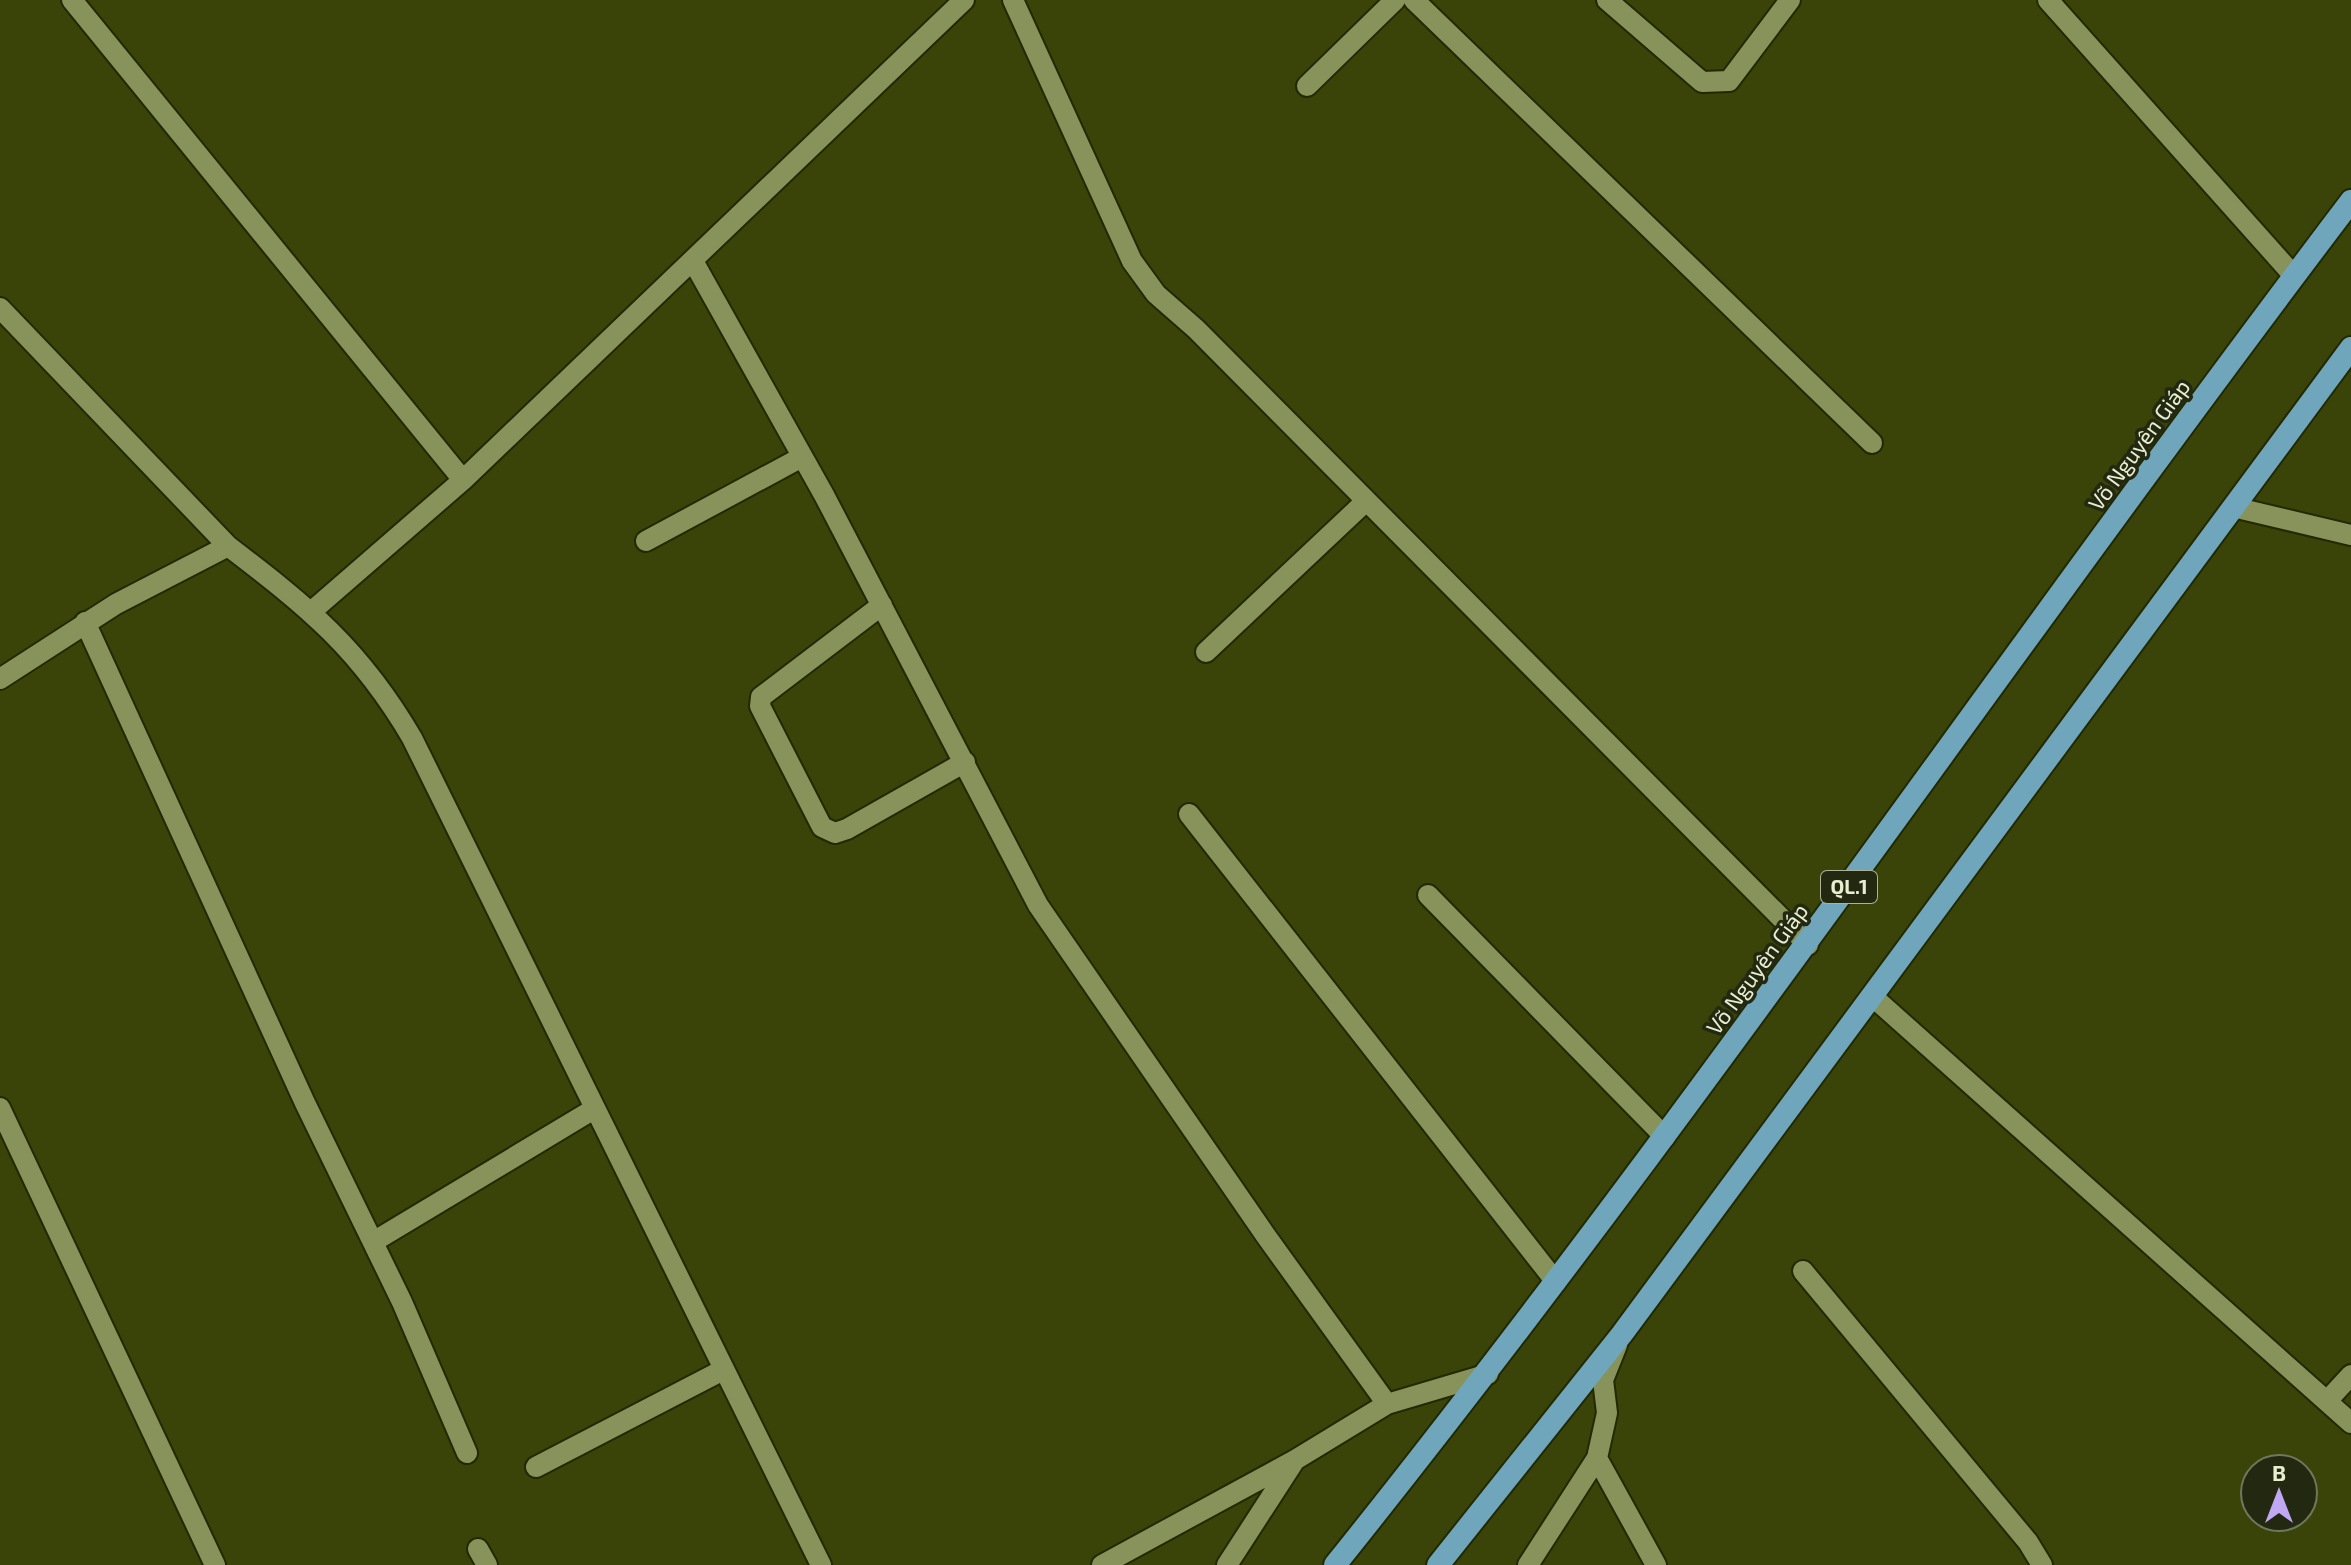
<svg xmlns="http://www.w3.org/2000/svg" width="2351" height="1565" font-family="'Exo 2',sans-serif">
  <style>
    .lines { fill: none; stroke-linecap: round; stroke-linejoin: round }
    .service-casing { stroke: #222900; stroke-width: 24 }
    .minor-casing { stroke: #222900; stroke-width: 24 }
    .trunk-casing { stroke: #222900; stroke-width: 26 }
    .service { stroke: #87935b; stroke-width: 20 }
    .minor { stroke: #87935b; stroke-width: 20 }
    .trunk { stroke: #6fa6bc; stroke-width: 22 }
    .labels { text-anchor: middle; stroke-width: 7; stroke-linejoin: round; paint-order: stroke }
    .shield { fill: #232811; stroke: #acb397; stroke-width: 2 }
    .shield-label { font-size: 20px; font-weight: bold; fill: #e7eed1 }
    .street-label { font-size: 22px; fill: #e7eed1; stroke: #232811 }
  </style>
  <rect width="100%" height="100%" fill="#3a4409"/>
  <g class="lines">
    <g class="service-casing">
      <path id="service" d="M1414,0L1872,443
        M1607,0L1702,82L1729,81L1790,0
        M1307,86L1395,0
        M536,1467L723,1370"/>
    </g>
    <g class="minor-casing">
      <path id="minor" d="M72,0L463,480
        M1013,0L1132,261L1156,294L1196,329L1808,945
        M2048,0L2294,276
        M693,261L824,495L1038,905L1266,1236L1387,1404
        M0,308L228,546
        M2233,507L2351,535
        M646,541L802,457
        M882,605L761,697L760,706L822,827L835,833L847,829L965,762
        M312,611L463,480L964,0
        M85,622L305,1103L402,1302L467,1453
        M1206,652L1365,502
        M0,679L116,604L228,546C308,607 360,649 412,738L821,1565
        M1189,814L1556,1282
        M1428,895L1665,1137
        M1872,996L2351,1423
        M0,1108L215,1565
        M373,1242L594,1109
        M1803,1271L2028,1542L2042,1565
        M2327,1401L2351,1375
        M1597,1458L1656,1565
        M478,1549L487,1565
        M1102,1565L1295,1460L1387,1404L1488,1374
        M1227,1565L1293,1463
        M1528,1565L1597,1458L1607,1413L1603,1380L1617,1345"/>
    </g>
    <g class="trunk-casing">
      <path id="trunk" d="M1335,1565C1690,1122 2008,653 2351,201
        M1438,1565L1622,1334L2351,348"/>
    </g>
    <use href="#service" class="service"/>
    <use href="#minor" class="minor"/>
    <use href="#trunk" class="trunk"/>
  </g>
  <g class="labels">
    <rect class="shield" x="1821" y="871" width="56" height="32" rx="6"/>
    <g class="shield-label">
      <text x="1849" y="894">QL.1</text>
    </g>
    <g class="street-label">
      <text transform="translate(2139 445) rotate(-54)" y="8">Võ Nguyên Giáp</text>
      <text transform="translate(1757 969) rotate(-54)" y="8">Võ Nguyên Giáp</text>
    </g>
  </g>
  <g transform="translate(2279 1493)"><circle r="38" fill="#232811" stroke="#71775e" stroke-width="2"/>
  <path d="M0-6L14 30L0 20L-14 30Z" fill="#c1a8f3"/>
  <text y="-12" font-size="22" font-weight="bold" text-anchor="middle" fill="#e7eed1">B</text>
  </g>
</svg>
